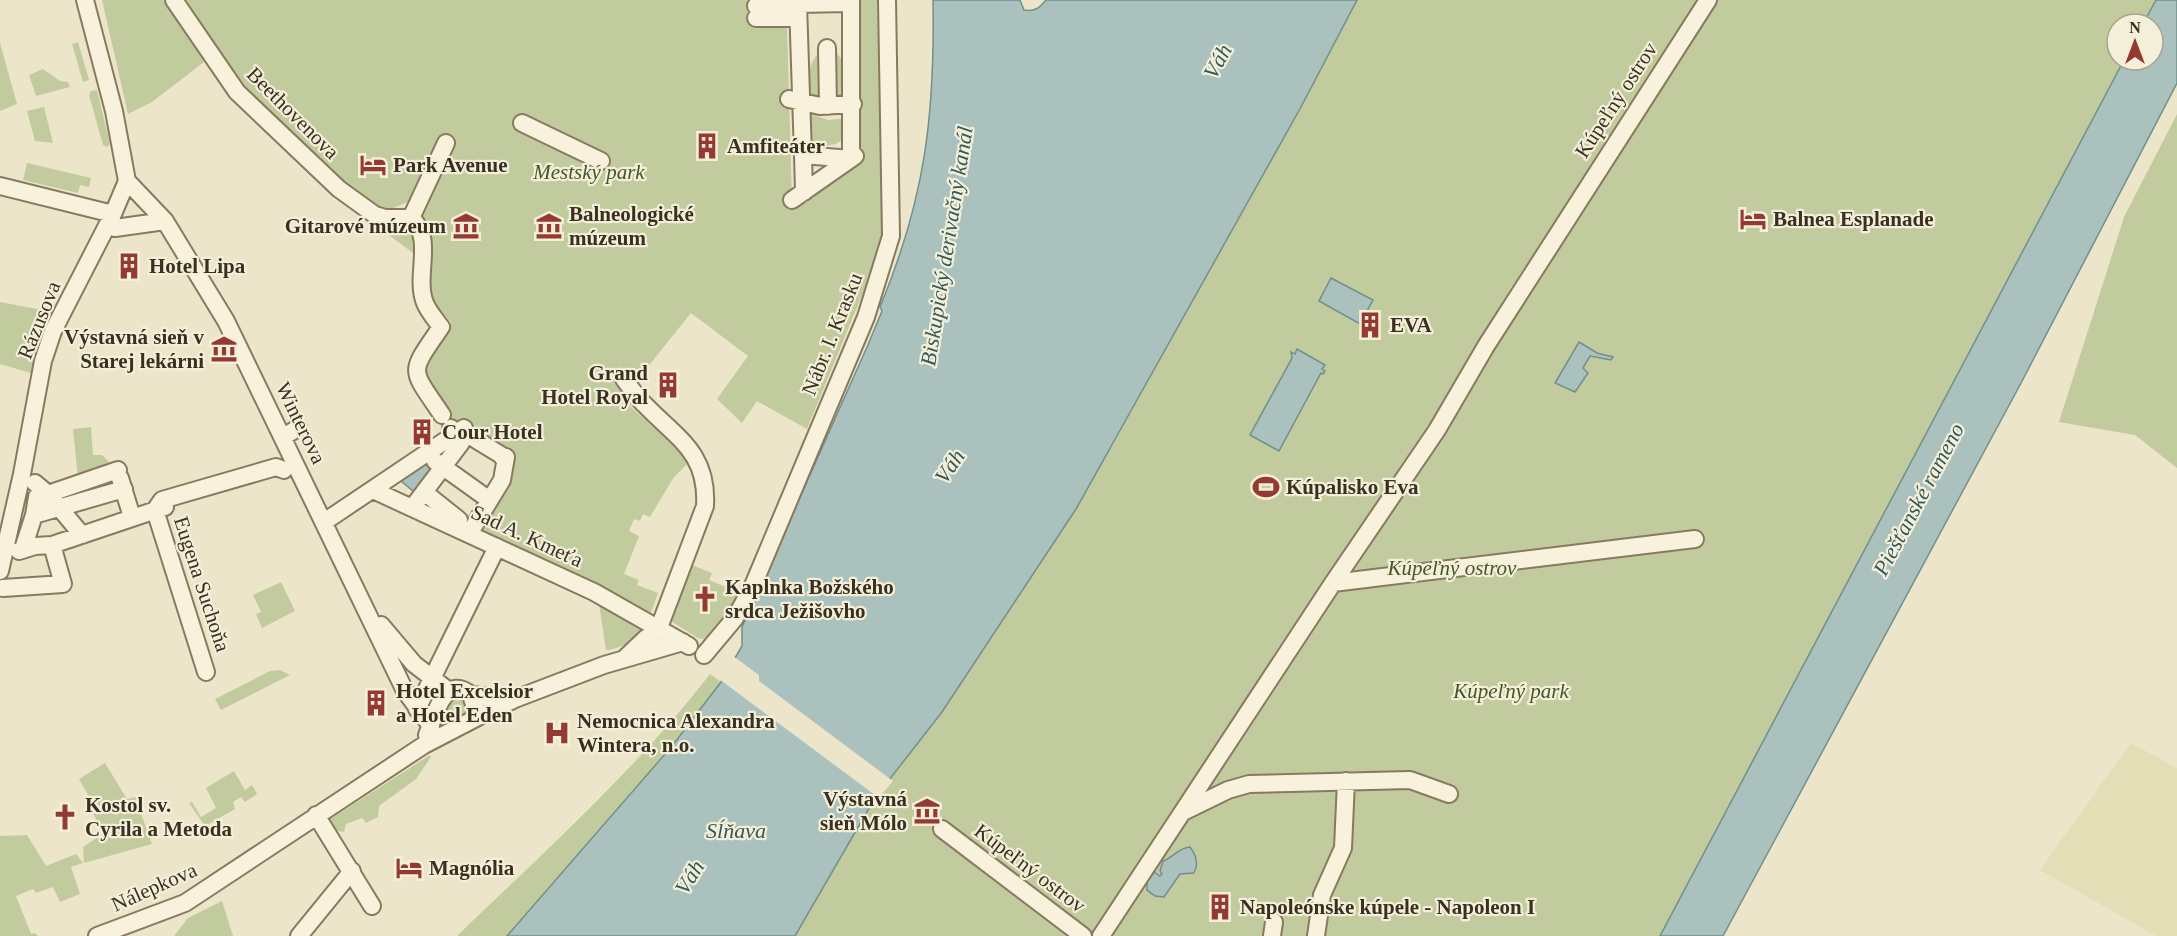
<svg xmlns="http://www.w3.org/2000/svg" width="2177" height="936" font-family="Georgia,serif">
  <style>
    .farmland { fill: #e2dfb7 }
    .green { fill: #c1cb9e }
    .water { fill: #aac1bd; stroke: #71908b; stroke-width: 1.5 }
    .pier { fill: #ede5ca }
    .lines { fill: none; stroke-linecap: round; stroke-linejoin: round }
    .minor-casing { stroke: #89795f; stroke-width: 20 }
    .minor { stroke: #f8f2dd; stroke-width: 16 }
    .labels { text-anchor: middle; stroke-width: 4.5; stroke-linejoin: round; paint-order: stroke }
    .street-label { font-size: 21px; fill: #3a3021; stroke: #f4efd9 }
    .poi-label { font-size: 21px; font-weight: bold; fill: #3a3021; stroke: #f4efd9; text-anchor: start }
    .park-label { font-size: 21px; font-style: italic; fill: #465529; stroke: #f4efd9 }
    .water-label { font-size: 22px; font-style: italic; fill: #325859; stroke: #f4efd9 }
  </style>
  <rect width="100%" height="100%" fill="#ede5ca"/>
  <path class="farmland" d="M2131,743L2177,768V936H2156L2040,870Z"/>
  <path class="green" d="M102,0H163L204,62L152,102L128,114Z
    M185,0H756L787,25L792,200L859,153L854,0H887L886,237L807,429L757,401L742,423L717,399L748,356L691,313L622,399L677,448L688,463L674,477L650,517L643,514L640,521L634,519L629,531L639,536L624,574L639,580L637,585L658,593L651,613L481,532L514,468L503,453L455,427L445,411L449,408L422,369V361L451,322L429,298L424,222L410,201L384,212L328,174L242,87Z
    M1357,0H2156L2143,24H2117V60H2124L1660,936H795L875,798L899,768L1114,443L1301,107Z
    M78,42L89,80L83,82L72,44Z
    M0,43L17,104L0,111Z
    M821,51L826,96L811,100C808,83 806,63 821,51Z
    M834,51L843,60L845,100L834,103Z
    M43,69L60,81L68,82L70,87L36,96L29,75Z
    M97,90L110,144L107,147L103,145L89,95L91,91Z
    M44,107L53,143L35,141L27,111Z
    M811,114L828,120L846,118V137L836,144L820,147L808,138V116Z
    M2177,114V468L2135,435L2059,422L2124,217Z
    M27,163L91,178L89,187L80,185L78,193L23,180Z
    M400,224L410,228L418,246L413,253L378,227Z
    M0,302L48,311L31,373L0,364Z
    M91,427L93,455H102L113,466L78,478L73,429Z
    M692,565L712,573L709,580L738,592L721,631L707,640L698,638L669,620Z
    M281,582L295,611L262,628L256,614L261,612L253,595Z
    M599,604L644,627C637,640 620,649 606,650Z
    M280,670L290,675L221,710L215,699L270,671Z
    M710,674L721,682L671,746L507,936H457C544,852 636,770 710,674Z
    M454,697H463L467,712L438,731L448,704Z
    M430,755L431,757L416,779L379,806L378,817L366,823L362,818L346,824L344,832L332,830L329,820Z
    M105,763L127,799L135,797L152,844L84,863L83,847L104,833L91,810L95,807L79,779Z
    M234,771L245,790L252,785L257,794L245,802L241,797L233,802L235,809L205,826L189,803L192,802L201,817L216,808L206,788Z
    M27,835L46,866L76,854L83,863L71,867L80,894L60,902L53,887L36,893L33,889L16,896L31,934L35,933L38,936H0V836Z
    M222,901L233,936H174L188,918Z"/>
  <path class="water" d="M933,0H1020L1024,10C1035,12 1039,8 1046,0H1357L1301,107L1076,509L942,712L875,798L795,936H507L672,746L721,682L742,646V627L867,347L882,311L880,307C925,199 935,116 933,0Z
    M2156,0H2177V83L2020,385L1723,936H1660L2124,60H2153V24H2143Z
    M1331,278L1373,300L1360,324L1319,301Z
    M1579,342L1597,353L1613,357L1611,360L1590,356L1583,368L1588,373L1575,392L1555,383Z
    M1297,349L1325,365L1322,369L1325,371L1323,374L1321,373L1279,451L1250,435L1292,358L1291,352L1295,354Z
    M429,459L440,466L414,492L400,480Z
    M1190,847C1196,855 1199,864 1194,873L1180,874L1164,897L1155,896L1147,890V881L1154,872L1160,876L1162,874L1160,871L1163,861C1172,858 1180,847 1190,847Z"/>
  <path class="pier" d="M733,656L759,675V681L893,781L879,798L719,679Z"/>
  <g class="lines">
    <g class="minor-casing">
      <path id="minor" d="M174,0L237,92L339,189L375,215L385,218H411
        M849,3L798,4L803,155L851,159V0
        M756,6L798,4
        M756,18H798
        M827,48L828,106
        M789,99L820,106L853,104
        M522,123L601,161
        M803,155L804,192
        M127,181L165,221L226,321L405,691L431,726
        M0,186L113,214
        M792,200L855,156
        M115,228L165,221
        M624,379C631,388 637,398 645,405C678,439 708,453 705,506L657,633
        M442,415C410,367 408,375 441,327C436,320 428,311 425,303C414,276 435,238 411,218L446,143
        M460,430L501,455L505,461
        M283,437L298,428
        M435,461L488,499
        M120,478L132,517
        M35,483L48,494L118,470
        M373,490L594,592L689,646
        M424,492L459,520L455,527
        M412,508L461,443L451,428
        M34,515L37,497L48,494L82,535
        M324,522L464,428
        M469,534L502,480L506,457
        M23,549L34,515L124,489
        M19,551L35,546L52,545L165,507
        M0,571L22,474L43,361L53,331L113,214L127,181L114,111L85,0
        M1333,583L1695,539
        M3,588L63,584L52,545
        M381,625L414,664L449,691
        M704,655L735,618L752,588L866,317L891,236L887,0
        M625,658L646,638L657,633
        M206,672L155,510L162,500L276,467L284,470
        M471,695L514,699
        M417,709L497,547
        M427,735C434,718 444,672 471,695L478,717
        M1185,811L1228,790L1249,784L1410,780L1449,794
        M316,815L372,906
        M942,829L1083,936
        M97,936L185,903L424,745L478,717L515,699L604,665L683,642
        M299,936L352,871
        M1101,936L1333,583L1437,430L1486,346L1708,0
        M1272,936L1274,922
        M1316,936L1322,895L1343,848L1346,781"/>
    </g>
    <use href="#minor" class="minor"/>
  </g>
  <defs>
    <g id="building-bare" transform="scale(2.07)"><path d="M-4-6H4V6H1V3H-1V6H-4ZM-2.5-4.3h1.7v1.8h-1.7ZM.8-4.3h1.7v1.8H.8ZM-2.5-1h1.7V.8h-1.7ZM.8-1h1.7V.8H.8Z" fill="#953a32" stroke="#f4efd9" stroke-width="2.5" paint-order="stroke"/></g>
    <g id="hotel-bare" transform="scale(2.07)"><path d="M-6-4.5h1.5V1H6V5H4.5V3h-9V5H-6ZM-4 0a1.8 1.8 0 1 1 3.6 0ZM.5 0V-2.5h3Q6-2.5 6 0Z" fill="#953a32" stroke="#f4efd9" stroke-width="2.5" paint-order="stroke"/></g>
    <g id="museum-bare" transform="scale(2.07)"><path d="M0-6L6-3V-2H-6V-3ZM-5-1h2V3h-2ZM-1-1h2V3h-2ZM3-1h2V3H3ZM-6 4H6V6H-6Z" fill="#953a32" stroke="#f4efd9" stroke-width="2.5" paint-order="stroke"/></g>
    <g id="stadium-bare" transform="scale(2.07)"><path d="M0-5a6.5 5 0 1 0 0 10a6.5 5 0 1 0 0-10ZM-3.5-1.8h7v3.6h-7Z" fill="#953a32" stroke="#f4efd9" stroke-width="2.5" paint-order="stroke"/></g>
    <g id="church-bare" transform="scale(2.07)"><path d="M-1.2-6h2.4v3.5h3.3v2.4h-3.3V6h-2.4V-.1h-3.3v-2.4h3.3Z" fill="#953a32" stroke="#f4efd9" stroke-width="2.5" paint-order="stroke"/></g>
    <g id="hospital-bare" transform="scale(2.07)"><path d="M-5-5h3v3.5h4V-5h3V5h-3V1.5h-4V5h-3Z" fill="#953a32" stroke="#f4efd9" stroke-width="2.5" paint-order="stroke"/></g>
  </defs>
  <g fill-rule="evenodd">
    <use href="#building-bare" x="707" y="146"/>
    <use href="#hotel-bare" x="373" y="165"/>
    <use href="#hotel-bare" x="1753" y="219"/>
    <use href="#museum-bare" x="466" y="226"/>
    <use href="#museum-bare" x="549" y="226"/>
    <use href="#building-bare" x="129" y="266"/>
    <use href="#building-bare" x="1370" y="325"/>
    <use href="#museum-bare" x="224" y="349"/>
    <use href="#building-bare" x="668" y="385"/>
    <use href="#building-bare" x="422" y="432"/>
    <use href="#stadium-bare" x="1266" y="487"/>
    <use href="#church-bare" x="705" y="599"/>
    <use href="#building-bare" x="376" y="703"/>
    <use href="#hospital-bare" x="557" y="733"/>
    <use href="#museum-bare" x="927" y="811"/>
    <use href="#church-bare" x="65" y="817"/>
    <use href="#hotel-bare" x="409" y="868"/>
    <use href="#building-bare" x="1220" y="907"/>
  </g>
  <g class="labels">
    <g class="street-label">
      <text transform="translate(1616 100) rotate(-57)" y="7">Kúpeľný ostrov</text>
      <text transform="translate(293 113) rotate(45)" y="7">Beethovenova</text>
      <text transform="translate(39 320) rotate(-68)" y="7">Rázusova</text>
      <text transform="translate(832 334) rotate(-68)" y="7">Nábr. I. Krasku</text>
      <text transform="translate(301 423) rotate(64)" y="7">Winterova</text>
      <text transform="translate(527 536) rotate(25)" y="7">Sad A. Kmeťa</text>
      <text transform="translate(202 584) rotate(72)" y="7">Eugena Suchoňa</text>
      <text transform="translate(1030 868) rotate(37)" y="7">Kúpeľný ostrov</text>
      <text transform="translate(154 887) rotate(-24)" y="7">Nálepkova</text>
    </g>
    <g class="poi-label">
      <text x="727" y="153">Amfiteáter</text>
      <text x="393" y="172">Park Avenue</text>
      <text x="569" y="221">Balneologické<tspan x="569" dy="24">múzeum</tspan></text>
      <text x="1773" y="226">Balnea Esplanade</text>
      <text x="446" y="233" text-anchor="end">Gitarové múzeum</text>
      <text x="149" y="273">Hotel Lipa</text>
      <text x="1390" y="332">EVA</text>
      <text x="204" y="344" text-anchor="end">Výstavná sieň v<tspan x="204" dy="24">Starej lekárni</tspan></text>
      <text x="648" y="380" text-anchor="end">Grand<tspan x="648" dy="24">Hotel Royal</tspan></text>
      <text x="442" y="439">Cour Hotel</text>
      <text x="1286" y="494">Kúpalisko Eva</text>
      <text x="725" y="594">Kaplnka Božského<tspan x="725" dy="24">srdca Ježišovho</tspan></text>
      <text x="396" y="698">Hotel Excelsior<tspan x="396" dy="24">a Hotel Eden</tspan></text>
      <text x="577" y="728">Nemocnica Alexandra<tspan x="577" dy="24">Wintera, n.o.</tspan></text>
      <text x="907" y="806" text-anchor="end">Výstavná<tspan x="907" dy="24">sieň Mólo</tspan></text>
      <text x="85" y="812">Kostol sv.<tspan x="85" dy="24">Cyrila a Metoda</tspan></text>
      <text x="429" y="875">Magnólia</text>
      <text x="1240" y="914">Napoleónske kúpele - Napoleon I</text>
    </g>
    <g class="park-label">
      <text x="589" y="179">Mestský park</text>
      <text x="1452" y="575">Kúpeľný ostrov</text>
      <text x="1511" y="698">Kúpeľný park</text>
    </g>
    <g class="water-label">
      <text transform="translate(1217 61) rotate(-61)" y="8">Váh</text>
      <text transform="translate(946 246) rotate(-81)" y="8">Biskupický derivačný kanál</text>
      <text transform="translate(949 466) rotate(-56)" y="8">Váh</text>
      <text transform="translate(1918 499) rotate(-62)" y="8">Piešťanské rameno</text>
      <text x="736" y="838">Sĺňava</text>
      <text transform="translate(689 877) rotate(-58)" y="8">Váh</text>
    </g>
  </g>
  <g transform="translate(2135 42)"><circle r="28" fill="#f4efd9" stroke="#aaa38f" stroke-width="1.5"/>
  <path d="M0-4.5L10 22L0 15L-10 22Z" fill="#953a32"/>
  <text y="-9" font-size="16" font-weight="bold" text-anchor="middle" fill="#3a3021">N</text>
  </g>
</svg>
